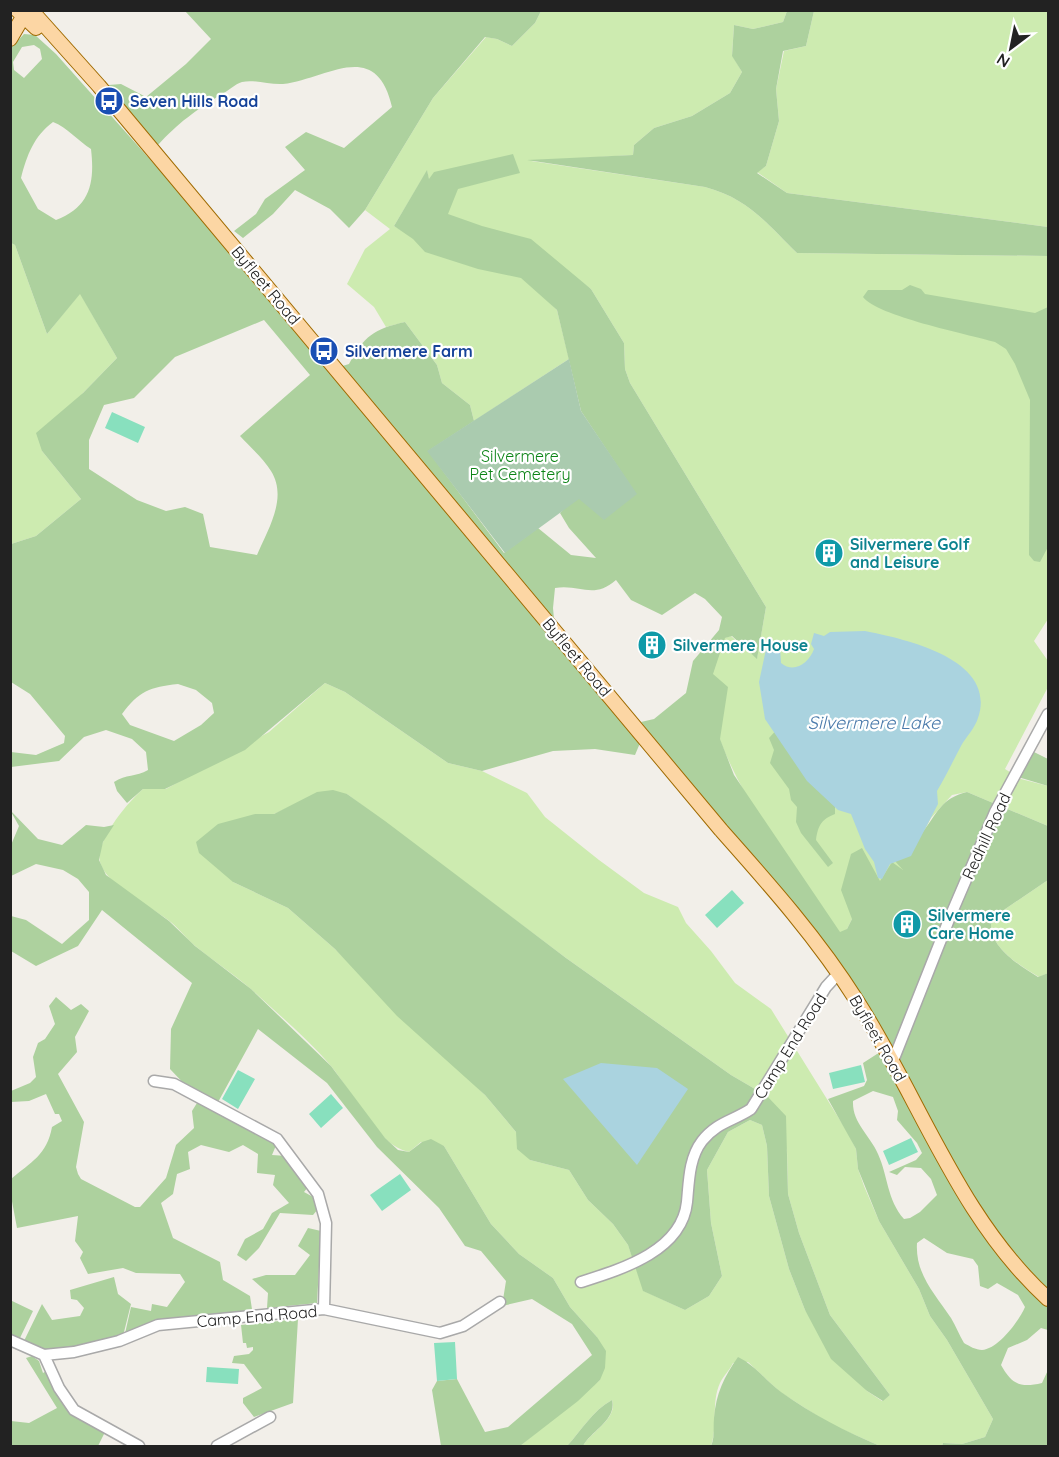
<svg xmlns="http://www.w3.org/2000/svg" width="1059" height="1457" font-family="Quicksand,sans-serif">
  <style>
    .grass { fill: #cdebb0; fill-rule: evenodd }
    .forest { fill: #add19e; fill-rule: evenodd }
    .cemetery { fill: #aacbaf }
    .pitch { fill: #88e0be }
    .water { fill: #aad3df }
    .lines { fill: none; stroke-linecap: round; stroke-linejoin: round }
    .minor-casing { stroke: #a9a9a9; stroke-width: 13 }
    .major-casing { stroke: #a06b00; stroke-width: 16 }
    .minor { stroke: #fff; stroke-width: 10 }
    .major { stroke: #fcd6a4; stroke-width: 14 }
    .labels { text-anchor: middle; stroke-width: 4.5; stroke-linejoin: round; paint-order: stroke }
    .transit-label { font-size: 16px; font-weight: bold; fill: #164399; stroke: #fff; text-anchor: start }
    .street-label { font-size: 16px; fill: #222; stroke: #fff }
    .park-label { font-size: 16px; fill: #0c8416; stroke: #fff }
    .culture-label { font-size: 16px; font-weight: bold; fill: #0d838f; stroke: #fff; text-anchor: start }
    .water-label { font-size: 18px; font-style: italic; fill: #4a7aab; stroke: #fff }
  </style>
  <rect width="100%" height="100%" fill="#f2efe9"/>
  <path class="grass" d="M646,10L787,11L783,22L753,29L734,25L732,55L742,72L730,93L692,116L654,128L634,145L633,155L531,161L705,187C749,199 765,222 797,253L1048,256V619L1034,641L1048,661V687L1005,769L1021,779L1048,786V826L967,792L952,795L931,818L897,882L855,913L841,941C798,875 693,742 708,662C709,654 717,645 721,639L731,636L757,658L766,607L630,383L625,369L624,343L591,289L527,241L438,222L427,171L394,226L426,245L443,250L461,262L498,267L522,274L557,310L569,359L474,421L470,405L442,383L437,365L405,322L386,327L374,307L347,284L365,249L390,229L365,210L433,98L486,37L497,39L512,46L535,23L541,11Z
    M814,11H1048V227L787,193L757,172L766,166L779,121L776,89L784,51L806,46Z
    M11,243L15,245L47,334L80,293L117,358L83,393L42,451L81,499L36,536L11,544Z
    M325,683L345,692L448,763L482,771L527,793L545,817L599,860L644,893L678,907L686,923L711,951L735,983L771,1009L848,1133L856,1149L858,1169L864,1186L879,1221L919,1289L930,1316L947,1340L993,1419L985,1437L962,1444L943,1443L942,1446H880L830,1424L780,1392L748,1362L733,1363C730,1370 723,1376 720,1383C711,1402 718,1427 711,1446H583C591,1431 618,1419 612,1400C592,1411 582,1430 567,1446H520L600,1380L597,1337L570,1307L553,1278L519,1254L491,1224L444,1146L421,1142L409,1152C377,1146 352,1091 331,1066C308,1039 278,1014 252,990C234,974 213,961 194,945C185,937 178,927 168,920C150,906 105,884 100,862C95,841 128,802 143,789H166L269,732ZM347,794L566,958L731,1075L767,1096L787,1151L788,1194L799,1233L830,1315L890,1395L882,1401L867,1391L805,1310L789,1269L769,1196L767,1146L762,1125L750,1120L728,1132L707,1170L711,1223L722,1276L709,1296L685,1310L644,1291L628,1245L613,1224L588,1200L569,1170L530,1160L516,1132L485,1095L335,949L288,908L233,882L255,814H274L294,805Z
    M1048,880V973L1039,977C1019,965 985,945 992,918Z"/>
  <path class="forest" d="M185,11H541L535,23L512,46L497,39L485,37L433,98L365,210L349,228L330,209L295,190L273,214L243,238L234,231L256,214L265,199L305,170L285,147L306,132L344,148L392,107C376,37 327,79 283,84C270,85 254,79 242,82C235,84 228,91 222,94C195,111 179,122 157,146L108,89L109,85L121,84L146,97L186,64L211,39Z
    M787,11H814L806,46L783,51L776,89L779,121L766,166L757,173L787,193L1048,227V256L797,253C765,222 749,199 705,187L527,160L633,155L634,145L654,128L692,116L730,93L742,72L732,56L734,25L753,29L783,22Z
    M24,34L35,35L56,54L336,368L349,364C364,336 374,329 405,322L437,365L442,383L470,405L474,421L428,451L504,553L538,528L571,555L596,558L569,528L560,513L563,510L549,491L636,494L581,411L557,310L521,278L478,269L425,252L413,239L394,226L427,170L429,179L434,172L513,154L520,173L458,189L448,214L482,226L531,239L591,289L624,343L625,369L630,383L766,607L757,659L732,636L725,638L713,674L728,687L720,739L734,775L840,932L847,929L852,919L841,890L851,854L862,848L880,881L892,862L903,870L894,860C903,852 915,843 922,833C937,814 941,798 967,792L1048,826V880L992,918C985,945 1019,965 1038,977L1048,973V1330L1041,1328L1027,1340L1008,1348L1001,1365C1012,1385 1021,1388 1042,1383L1048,1370V1446H942L943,1443L962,1444L985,1437L993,1419L947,1340L930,1316L919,1289L879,1221L858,1169L856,1149L828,1099L864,1086L867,1080L863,1063L877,1054L887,1051L858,1001L643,736L635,755L595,749L553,751L482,771L448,763L345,692L325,683L245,750L165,789H143L127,803L117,791L114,782C126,774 136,777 148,770L146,752L132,739L106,730L84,737L59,761L11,767V752L36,755L64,743L65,736L30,694L11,682V544L36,536L81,499L42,451L36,433L83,393L117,358L80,294L47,334L15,245L11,243L10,49ZM34,45L40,49L42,59L24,78L14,70L13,62L22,47ZM53,122C67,127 78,141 91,149C95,183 90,207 56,220L38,209L21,178C27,155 34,136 53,122ZM264,320L310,375L240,436C250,447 264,459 271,471C288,498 268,529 257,555L210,547L203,514L185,507L166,511L137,500L89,469V440L104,405L134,398L175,357ZM616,580L631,600L662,615L695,593L705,599L722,617L719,630L693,661L686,693L654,719L641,722L648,731L643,735L555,630L553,608L555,588C581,584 593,600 616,580ZM178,684L196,690L212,703L214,713L201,725L174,741L130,725L122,714C139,691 150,687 178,684ZM873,1091L893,1097L898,1111L897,1120L917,1143L922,1153L916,1160L889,1172L897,1175L905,1167L921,1168L931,1179L937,1195L920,1212L910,1218L904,1219C887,1200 888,1176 878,1154C870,1135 852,1123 853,1101ZM924,1238L947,1253L973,1259L978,1266L980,1286L988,1289L997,1283L1018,1295L1025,1307C1019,1321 998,1349 982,1350C976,1350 969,1346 964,1343C959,1335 956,1326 951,1318C935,1294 915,1274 917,1243Z
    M910,285L921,289L925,294L1035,313L1048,307V547L1040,562L1034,561L1029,555L1030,400L1015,364L1006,349L995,342C967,334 877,316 863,297L868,290H902Z
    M781,725L835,803V814C822,819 818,825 816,840L833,863L828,867L801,833L796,822L797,807L791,800L789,789L770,763L774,750L769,738Z
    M1034,752L1048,759V786L1018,777Z
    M333,790L347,794L385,821L566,958L731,1075L767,1096L786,1116L788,1194L799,1233L830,1315L890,1395L883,1401L867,1391L831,1359L805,1310L789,1269L769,1196L767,1146L762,1125L750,1120L728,1132L707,1170L711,1223L722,1276L709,1296L685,1310L643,1291L628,1245L613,1224L588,1200L569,1170L530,1160L517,1149L516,1132L485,1095L397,1016L335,949L288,908L233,882L199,853L196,842L218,824L255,814H274L317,792Z
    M10,810L38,839L62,845L86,825L104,827L114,825L103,842L99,860L106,875L169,921L195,946L251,989L331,1066L385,1138L398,1150L409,1152L422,1142L431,1139L444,1146L491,1224L519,1254L553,1278L570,1307L597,1337L606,1351L605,1368L600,1380L578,1401L520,1446H441L432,1390L437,1381L457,1379L485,1432L508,1427L592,1355L572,1324L532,1299L502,1306L506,1281L481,1251L465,1246L439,1208L377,1147L327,1083L258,1029L217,1104L190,1090L170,1069L171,1029L192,983L102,910L78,946L36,966L11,951V916L26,920L62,944L89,920V892L78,879L63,870L36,864L11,876V845L19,826Z
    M56,997L71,1010L81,1004L89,1011L75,1037L77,1052L58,1074L84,1122L76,1167L78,1174L81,1179L135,1207H140L166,1178L176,1145L194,1128L192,1111L197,1103L277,1143L272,1155L287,1156L308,1187L304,1192L315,1198L318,1209L313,1215L280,1213L259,1248L246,1261L237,1255L245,1239L263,1229L272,1213L289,1203L273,1185L275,1175L257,1173L258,1154L243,1145L229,1152L201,1145L188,1152L190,1169L177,1174L173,1194L161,1203L173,1238L220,1262L223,1280L250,1296L253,1316L157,1325L124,1338L131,1307L151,1311L152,1304L167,1307L185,1282L180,1274L136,1273L123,1268L88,1274L80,1258L83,1252L75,1241L78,1216L17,1228L11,1196V1179C31,1162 47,1155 52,1127L62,1121L59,1114H55L46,1094L29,1101L11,1102V1091L30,1083L36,1077L33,1057L38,1043L45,1039L55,1024L49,1006Z
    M308,1228L321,1231L317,1303L267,1308L268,1293L252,1279L266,1275H295L310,1255L298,1246Z
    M114,1277L118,1294L131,1304L123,1336L70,1348L43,1351L23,1343L42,1304L52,1320L80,1316L84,1308L77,1300L71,1299L70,1290Z
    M10,1300L33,1311L19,1340L11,1337Z
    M298,1319L293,1403L254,1417L243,1403V1398L262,1388L244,1364L232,1363L234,1356L249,1354L253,1350V1347L247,1348L246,1343H243L241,1325Z
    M32,1356L39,1361L43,1373L50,1369L65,1399L106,1430L98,1446H11V1421L29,1423L57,1408L26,1358Z
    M738,1357C755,1365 766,1381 781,1392C813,1415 845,1431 880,1446H711C715,1437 713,1429 714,1418C716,1393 724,1377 738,1357Z
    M612,1400C617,1420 591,1431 583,1446H567C582,1430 592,1411 612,1400Z"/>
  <path class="cemetery" d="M569,359L581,411L637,494L604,520L579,499L505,553L427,451Z"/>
  <path class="pitch" d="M112,412L145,427L138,443L105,428Z
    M732,890L744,903L717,928L705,915Z
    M861,1065L865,1082L833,1089L829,1073Z
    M238,1070L255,1079L238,1109L222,1099Z
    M331,1094L343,1108L321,1128L309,1114Z
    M911,1138L918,1152L889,1165L883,1151Z
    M400,1174L411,1190L382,1211L370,1195Z
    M455,1342L457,1379L437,1381L434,1343Z
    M207,1367L239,1369L238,1384L206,1382Z"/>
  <path class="water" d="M865,631C905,639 998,659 978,718C975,728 966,737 961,746C953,761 946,776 937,791L938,804L911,856L890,864L882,879L878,878L874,862L865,849L851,814L838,810L807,781L765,719L759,682L768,640L780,648L781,663C794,674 809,663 814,649L811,644L814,633L824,636L830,632Z
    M601,1063L657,1068L688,1089L637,1165L563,1079Z"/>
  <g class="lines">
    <g class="minor-casing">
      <path id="minor" d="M893,1061L950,917L995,812L1048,714
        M154,1081L174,1084L277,1139L318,1194L326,1223L324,1309
        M581,1282C622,1269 682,1251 687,1202C689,1181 689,1158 702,1141C717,1122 733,1121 751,1109L826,987L838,974
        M10,1340L44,1355L74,1352L119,1341L158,1325L324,1309L440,1333L463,1326L500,1302
        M44,1355L59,1388L74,1410L139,1446
        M217,1446L270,1417"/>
    </g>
    <g class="major-casing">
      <path id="major" d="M17,10L36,28
        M31,10L99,86L721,830C769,884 818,939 857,1001C921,1101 959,1218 1048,1299
        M10,39L27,10"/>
    </g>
    <use href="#minor" class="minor"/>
    <use href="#major" class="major"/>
  </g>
  <defs>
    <g id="bus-disc" transform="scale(1.5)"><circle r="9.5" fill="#1a4fb4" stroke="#fff"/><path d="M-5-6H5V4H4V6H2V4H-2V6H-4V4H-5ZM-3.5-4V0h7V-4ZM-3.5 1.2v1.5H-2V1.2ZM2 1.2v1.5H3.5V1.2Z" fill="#fff"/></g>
    <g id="building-disc" transform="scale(1.5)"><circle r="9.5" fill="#0f9aa8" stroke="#fff"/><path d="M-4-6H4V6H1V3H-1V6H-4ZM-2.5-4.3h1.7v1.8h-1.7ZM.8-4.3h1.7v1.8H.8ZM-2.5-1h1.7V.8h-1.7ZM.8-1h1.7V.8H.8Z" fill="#fff"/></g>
  </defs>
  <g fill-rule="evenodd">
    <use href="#bus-disc" x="109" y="101"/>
    <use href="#bus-disc" x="324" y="351"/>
    <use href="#building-disc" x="829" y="553"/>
    <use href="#building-disc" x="652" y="645"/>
    <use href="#building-disc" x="907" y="924"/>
  </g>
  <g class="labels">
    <g class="transit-label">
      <text x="130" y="107">Seven Hills Road</text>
      <text x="345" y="357">Silvermere Farm</text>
    </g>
    <g class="street-label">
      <text transform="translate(266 285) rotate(50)" y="6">Byfleet Road</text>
      <text transform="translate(577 657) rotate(50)" y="6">Byfleet Road</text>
      <text transform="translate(986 836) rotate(-65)" y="6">Redhill Road</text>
      <text transform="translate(878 1038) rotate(60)" y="6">Byfleet Road</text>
      <text transform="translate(790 1046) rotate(-58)" y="6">Camp End Road</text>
      <text transform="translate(257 1316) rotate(-5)" y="6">Camp End Road</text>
    </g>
    <g class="park-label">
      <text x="520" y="462">Silvermere<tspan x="520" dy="18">Pet Cemetery</tspan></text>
    </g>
    <g class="culture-label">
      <text x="850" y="550">Silvermere Golf<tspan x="850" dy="18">and Leisure</tspan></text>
      <text x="673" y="651">Silvermere House</text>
      <text x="928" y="921">Silvermere<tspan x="928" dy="18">Care Home</tspan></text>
    </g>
    <g class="water-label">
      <text x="874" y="729">Silvermere Lake</text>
    </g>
  </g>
  <rect width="1059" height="1457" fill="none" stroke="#222222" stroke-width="24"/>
  <g transform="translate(1011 48) rotate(212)" stroke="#ffffff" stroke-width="4.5" paint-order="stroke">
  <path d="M0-4.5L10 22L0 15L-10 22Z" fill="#222222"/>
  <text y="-9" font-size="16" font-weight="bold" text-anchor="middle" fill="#222222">N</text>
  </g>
</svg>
